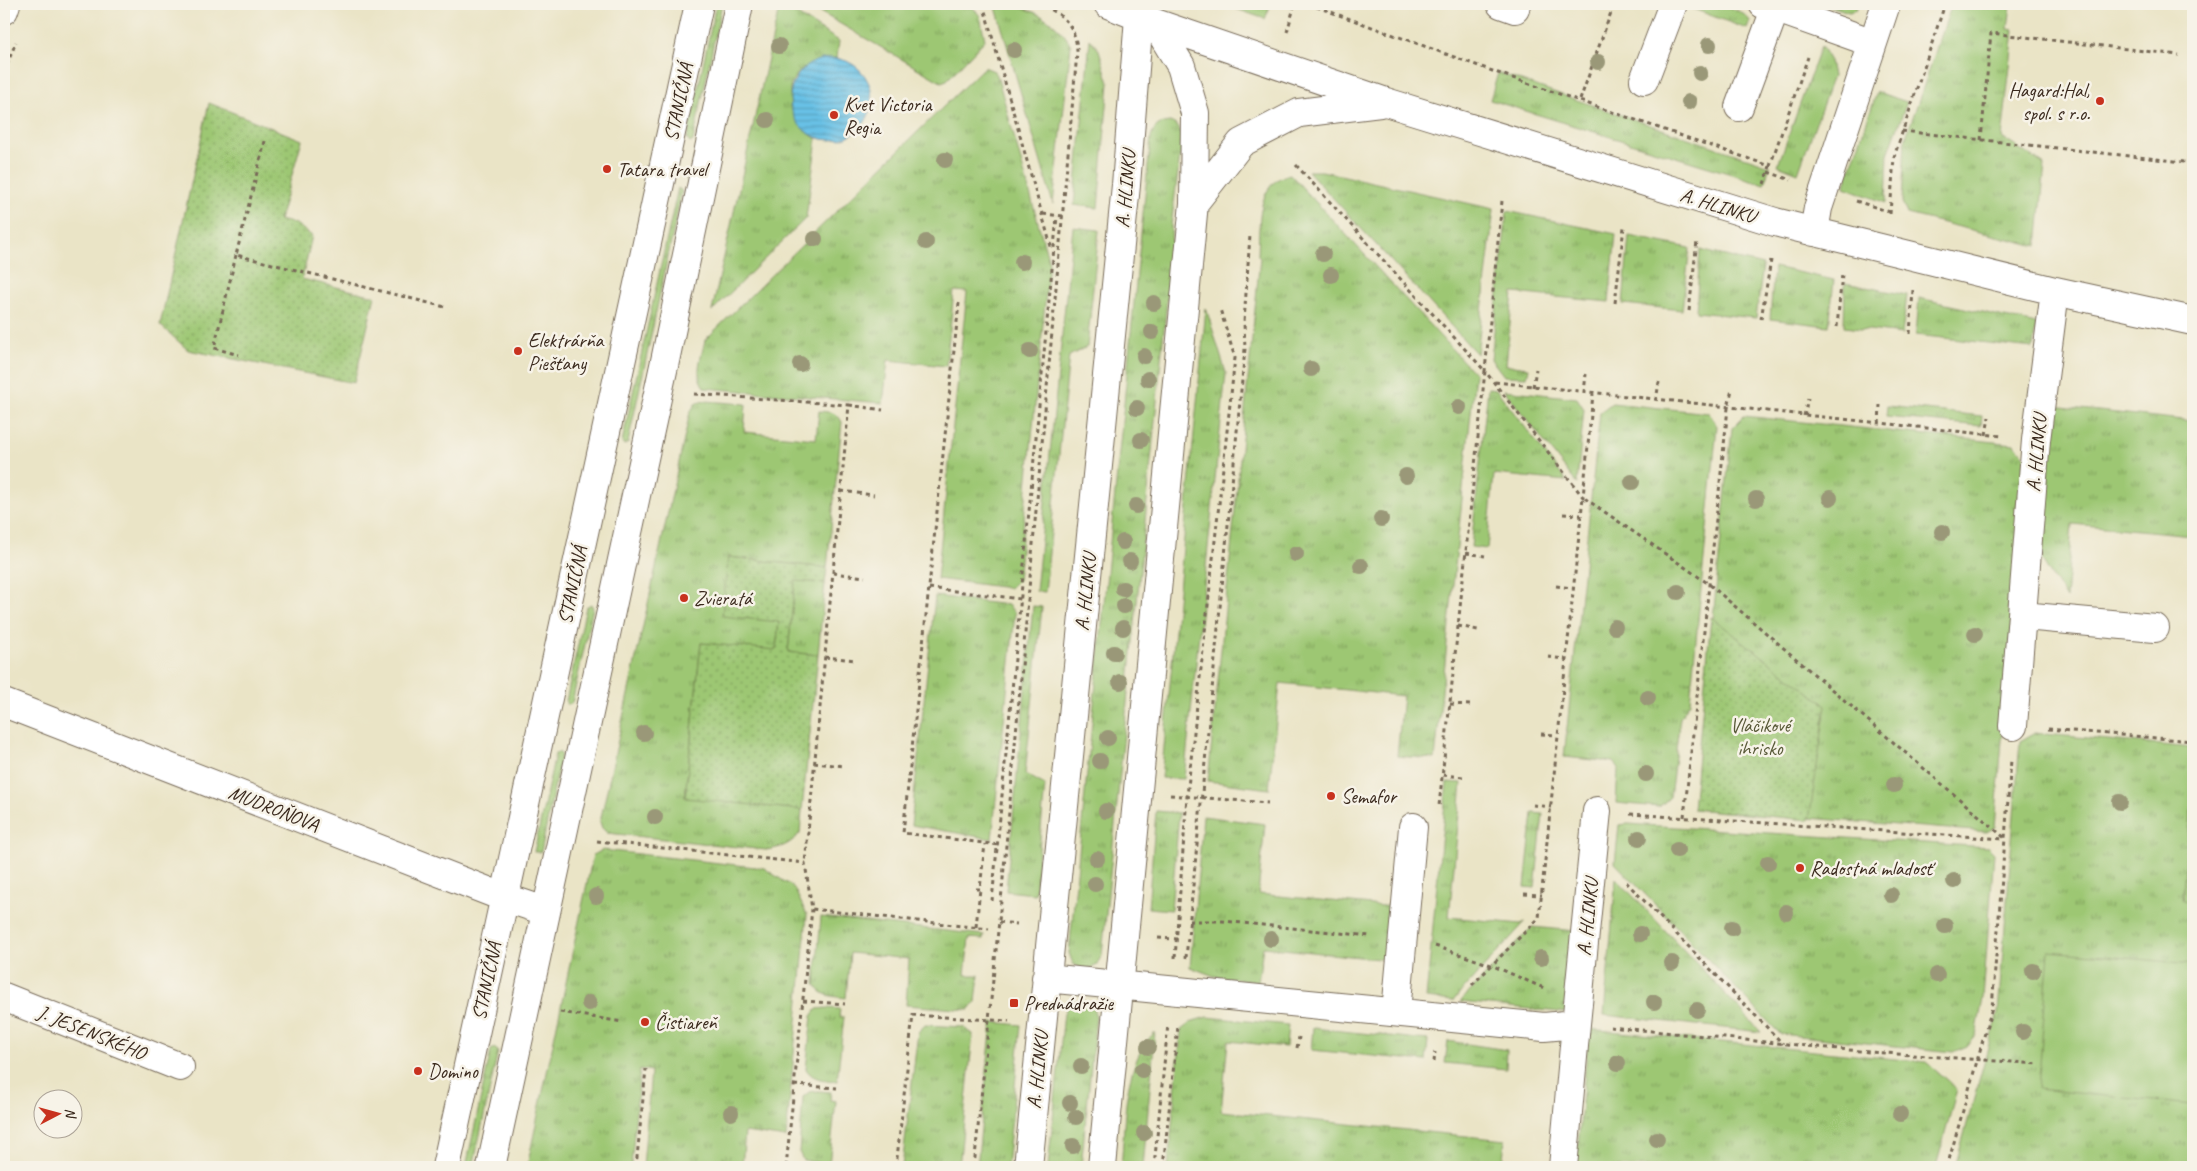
<svg xmlns="http://www.w3.org/2000/svg" width="2197" height="1171" font-family="Caveat,sans-serif">
  <style>
    .grass { fill: url(#grass-tufts); stroke: #6c7848 }
    .park { fill: url(#park-dots); stroke: #6c7848 }
    .pitch { fill: #9dc773; stroke: #6c7848 }
    .water { fill: url(#water-rules); stroke: #527682 }
    .lines { fill: none; stroke-linecap: round; stroke-linejoin: round }
    .minor-casing { stroke: #786b59; stroke-width: 30 }
    .path { stroke: #786b59; stroke-width: 3; stroke-dasharray: 4 4; stroke-linecap: butt }
    .minor { stroke: #fff; stroke-width: 28 }
    .tree { fill: #9a9878 }
    .poi-dot { fill: #c8321e; stroke: #f7f3e8; stroke-width: 2 }
    .labels { text-anchor: middle; stroke-width: 5; stroke-linejoin: round; paint-order: stroke }
    .poi-label { font-size: 20px; fill: #3b2a1e; stroke: #f7f3e8; text-anchor: start }
    .street-label { font-size: 20px; fill: #3b2a1e; stroke: #f7f3e8 }
    .park-label { font-size: 20px; fill: #585938; stroke: #f7f3e8 }
  </style>
  <defs>
    <pattern id="grass-tufts" width="24" height="20" patternUnits="userSpaceOnUse" patternTransform="scale(1.25)"><rect width="24" height="20" fill="#9dc773"/><path d="M3 7l-1-3M5 7V3M7 7l1-3M15 17l-1-3M17 17v-4M19 17l1-3" fill="none" stroke="#81a25e"/></pattern>
    <pattern id="park-dots" width="8" height="8" patternUnits="userSpaceOnUse" patternTransform="scale(1.25)"><rect width="8" height="8" fill="#9dc773"/><path d="M2 2h.1M6 6h.1" fill="none" stroke="#81a25e" stroke-width="1.8" stroke-linecap="round"/></pattern>
    <pattern id="water-rules" width="6" height="5" patternUnits="userSpaceOnUse" patternTransform="scale(1.25)"><rect width="6" height="5" fill="#68c1e6"/><path d="M0 2.5h6" fill="none" stroke="#579dba"/></pattern>
  </defs>
  <rect width="100%" height="100%" fill="#f7f3e8"/>
  <filter id="ink" filterUnits="userSpaceOnUse"><feTurbulence type="fractalNoise" baseFrequency=".02" numOctaves="2"/><feDisplacementMap in="SourceGraphic" scale="10" xChannelSelector="R" yChannelSelector="G"/><feConvolveMatrix kernelMatrix="1 2 1 2 8 2 1 2 1" color-interpolation-filters="sRGB"/></filter>
  <filter id="wash" filterUnits="userSpaceOnUse"><feTurbulence type="fractalNoise" baseFrequency=".0096" numOctaves="4" result="noise"/><feDisplacementMap in="SourceGraphic" scale="20" xChannelSelector="R" yChannelSelector="G"/><feGaussianBlur stdDeviation="1.12" result="paint"/><feColorMatrix in="noise" values="0 0 0 0 0 0 0 0 0 0 0 0 0 0 0 0 0 1.4 0 .05"/><feComposite in="paint" operator="in"/></filter>
  <g filter="url(#wash)">
    <rect width="100%" height="100%" fill="#eae4c6"/>
    <path class="grass" d="M716,4H722L693,141L690,143L687,139Z
      M780,4L839,41L837,58C819,58 788,70 790,94C790,99 795,107 797,112C802,127 803,130 817,139L806,218L712,311Z
      M806,4H970L980,16L985,40L947,80L941,82Z
      M995,4C1025,4 1056,18 1071,45L1053,204Z
      M1222,4H1271L1265,19Z
      M1693,4C1711,4 1738,4 1750,21L1747,29L1691,8Z
      M1824,4H1858L1856,10L1849,12Z
      M1952,4H2011L2008,29L2014,30L2002,138L2045,165L2037,246L1907,214L1902,202L1905,140Z
      M1090,39L1099,50L1109,83L1098,208L1074,205Z
      M1821,46L1830,61L1833,76L1798,173L1778,165Z
      M984,67L994,71L997,75L1049,262L1018,580L1010,588L937,579L967,292L954,291L946,366L888,360L883,403L705,388C693,375 702,356 705,340Z
      M1498,73L1770,166L1764,184L1490,100Z
      M1877,92L1907,102L1888,154L1886,203L1844,187Z
      M1170,122C1180,126 1181,131 1182,140L1171,226L1172,249L1102,955L1096,966L1084,970L1073,964L1069,953L1140,243L1151,137C1154,126 1159,123 1170,122Z
      M1308,171H1322L1494,209L1477,354Z
      M1290,174L1475,374L1435,759L1397,756L1403,696L1280,683L1269,789L1208,781L1260,258L1258,255C1260,225 1255,183 1290,174Z
      M678,188L682,191L628,443L624,445L622,442Z
      M1507,211L1616,234L1609,302L1513,293L1506,365L1529,368L1527,377L1504,376L1491,359Z
      M1073,227L1099,230L1087,347L1069,356L1045,592L1036,591Z
      M1629,236L1690,248L1682,310L1623,304Z
      M1700,250L1763,265L1756,318L1696,312Z
      M1774,267L1834,280L1829,326L1770,319Z
      M1845,283L1907,295L1902,334L1844,327Z
      M1919,298L2036,324L2033,348L1916,335Z
      M1206,308L1226,373L1184,779L1161,778Z
      M1488,388L1496,389L1566,481L1494,474L1487,549L1471,547Z
      M1504,390L1577,398L1584,409L1577,484Z
      M705,401L746,404L744,432L816,439L819,411C830,412 837,412 842,422L827,568L728,557L779,621L776,651L701,643L685,797L802,810L800,833C790,845 781,848 766,850L607,833L602,828L600,822L690,412L696,403Z
      M1612,403L1709,413L1717,426L1690,702L1680,718L1670,797L1659,807L1616,803L1618,768L1613,762L1564,757L1600,412Z
      M1887,406L1982,416L1981,426L1886,417Z
      M2052,406L2193,421V535L2072,524L2066,599L2041,558Z
      M1744,416L2014,444L2025,456L1995,827L1987,832L1694,809L1732,428Z
      M795,580L825,583L818,655L788,652Z
      M935,596L1008,605L1015,613L992,839L911,825Z
      M591,604L593,608L572,703L568,705L566,701L586,607Z
      M1033,606L1042,607L1025,774L1045,785L1035,894L1006,891Z
      M2034,733L2193,748V1167H1955L1998,1012L2020,741Z
      M559,752L561,755L541,852H534L555,754Z
      M1447,782L1462,783L1449,917L1521,924L1525,922L1453,1001L1426,998Z
      M1156,811L1179,813L1171,910L1148,908Z
      M1533,813L1543,814L1535,888L1525,887Z
      M1203,816L1265,824L1258,894L1393,907L1388,960L1263,947L1258,981L1214,976L1190,967Z
      M1628,824L1988,847L1994,853L1983,999L1976,1035L1967,1046L1953,1052L1780,1034L1615,863L1619,825Z
      M603,850L764,868L794,888L807,915L786,1138L745,1132L742,1167H643L651,1071L640,1069L631,1167H527L593,855Z
      M1616,878L1761,1032L1604,1015Z
      M821,917L984,935L983,939L969,938L965,975H979L976,1002L969,1010L906,1005L909,959L850,953L846,998C832,996 822,997 815,984Z
      M1532,927L1577,931L1570,1013L1460,1002Z
      M1082,999L1092,1005L1096,1016L1081,1167H1048L1064,1013L1069,1003Z
      M826,1008L840,1009L839,1017H844L837,1081C825,1080 813,1080 806,1069L812,1016L817,1009Z
      M1207,1017L1288,1025L1286,1047L1228,1041L1221,1111L1505,1140L1502,1167H1168L1181,1030L1193,1021Z
      M992,1022L1021,1025L1007,1167H977Z
      M925,1025L963,1027L973,1034L959,1167H902L918,1032Z
      M1313,1028L1428,1040L1426,1061L1311,1050Z
      M1589,1029L1926,1062L1957,1089L1936,1167H1576Z
      M1155,1032L1143,1167H1121C1126,1122 1121,1066 1155,1032Z
      M1448,1041L1507,1050L1506,1069L1445,1063Z
      M494,1048L498,1051L473,1167H466L491,1050Z
      M818,1091L831,1092L830,1100L836,1101L829,1165L803,1160L799,1152L803,1097L809,1092Z"/>
    <path class="park" d="M209,103L302,140L279,220L296,224L312,236L302,279L375,296L354,383L188,350L160,325Z
      M728,557L827,568L825,583L795,581L788,652L818,655L802,810L685,798L701,643L776,650L779,622L722,616Z
      M1711,617L1826,705L1809,820L1693,809Z
      M2193,791V902L2182,901Z"/>
    <path class="pitch" d="M2049,951L2193,964V1105L2038,1089Z"/>
    <path class="water" d="M790 99a41 41 0 1 1 82 0a41 41 0 1 1-82 0Z"/>
  </g>
  <g filter="url(#ink)">
    <g class="lines">
      <g class="minor-casing">
        <path id="minor" d="M1108,4L1155,23L1386,102L1775,222L2055,291L2193,321
          M1501,4L1515,9L1516,4
          M1763,4L1873,43
          M4,10L6,4
          M1644,80L1673,4
          M1739,107L1777,4
          M1194,203L1241,143L1299,113L1380,103
          M1814,232L1818,208L1886,4
          M2023,616L2155,628
          M4,703L503,897L545,911
          M2013,726L2036,440L2055,291
          M1046,978L1544,1027L1576,1024L1563,1167
          M4,997L180,1067
          M1396,1012L1413,827
          M1576,1024L1597,811
          M446,1167L699,4
          M491,1167L665,361L739,4
          M1028,1167L1126,185L1139,17
          M1102,1167L1194,203L1195,113L1181,66L1155,23"/>
      </g>
      <path class="path" d="M983,4L1052,250
        M1309,4L1498,73L1770,166L1764,184
        M1287,32L1295,4
        M4,72L16,42
        M1580,100L1614,4
        M1902,131L2193,163
        M1981,140L1991,33L2179,55
        M265,141L236,255L445,307
        M1296,165L1485,371L1439,806
        M1770,166L1808,57
        M1768,172L1791,180
        M1502,201L1485,371L1583,497L1593,394
        M1856,201L1890,212
        M1043,214L1063,216
        M1890,214L1894,157L1945,4
        M236,255L214,348L239,355
        M959,303L903,833L999,845
        M1615,303L1624,227
        M1689,311L1697,241
        M1761,319L1771,260
        M1837,327L1842,274
        M1910,334L1913,290
        M1495,382L2002,436
        M1533,387L1536,369
        M1584,393L1586,374
        M694,394L849,405L805,863
        M1656,401L1659,382
        M849,405L883,410
        M1804,416L1808,398
        M1879,424L1880,405
        M1986,435L1989,417
        M841,491L874,495
        M1563,514L1581,515
        M1466,553L1485,556
        M833,573L865,577
        M1556,586L1573,588
        M929,588L1021,599
        M1458,626L1478,630
        M825,657L856,660
        M1548,657L1565,659
        M1450,704L1470,705
        M2048,729L2193,741
        M1541,734L1557,735
        M814,763L845,766
        M1443,775L1463,777
        M1170,795L1268,803
        M1533,805L1551,807
        M1630,814L2005,839
        M1684,817L1728,408L1732,389
        M597,841L805,863L812,909L989,929
        M1626,882L1783,1044
        M976,889H980L985,844
        M1524,894L1542,895
        M992,901L1057,216
        M1189,921H1223L1370,936
        M999,922L1017,924
        M976,927L980,889
        M1158,938L1177,939
        M1435,946L1491,965L1546,989
        M1175,958L1187,796L1235,358L1220,309
        M1186,958L1245,349L1244,322L1250,235
        M1472,985L1539,918L1583,497L1709,584L2006,839
        M803,1001L845,1004
        M560,1012L623,1022
        M1610,1027L1870,1052L2040,1064
        M1297,1048L1299,1037
        M1434,1062L1435,1052
        M794,1085L837,1088
        M636,1167L646,1069
        M786,1167L812,909
        M896,1167L913,1015L1009,1021
        M974,1167L1001,901L1077,53C1077,27 1063,13 1039,4
        M1154,1167L1168,1024
        M1163,1167L1178,1026
        M1947,1167L1992,1008L2011,760"/>
      <use href="#minor" class="minor"/>
    </g>
    <g class="tree">
      <circle cx="1709" cy="45" r="8"/>
      <circle cx="779" cy="46" r="8"/>
      <circle cx="1014" cy="50" r="8"/>
      <circle cx="1598" cy="62" r="8"/>
      <circle cx="1700" cy="73" r="8"/>
      <circle cx="1689" cy="102" r="8"/>
      <circle cx="767" cy="120" r="8"/>
      <circle cx="945" cy="160" r="8"/>
      <circle cx="815" cy="239" r="8"/>
      <circle cx="926" cy="242" r="8"/>
      <circle cx="1323" cy="254" r="8"/>
      <circle cx="1022" cy="262" r="8"/>
      <circle cx="1331" cy="275" r="8"/>
      <circle cx="1154" cy="303" r="8"/>
      <circle cx="1152" cy="332" r="8"/>
      <circle cx="1030" cy="351" r="8"/>
      <circle cx="1144" cy="356" r="8"/>
      <circle cx="800" cy="364" r="8"/>
      <circle cx="1311" cy="369" r="8"/>
      <circle cx="1148" cy="379" r="8"/>
      <circle cx="1459" cy="407" r="8"/>
      <circle cx="1137" cy="408" r="8"/>
      <circle cx="1141" cy="440" r="8"/>
      <circle cx="1406" cy="476" r="8"/>
      <circle cx="1632" cy="482" r="8"/>
      <circle cx="1830" cy="498" r="8"/>
      <circle cx="1756" cy="499" r="8"/>
      <circle cx="1136" cy="506" r="8"/>
      <circle cx="1381" cy="519" r="8"/>
      <circle cx="1942" cy="532" r="8"/>
      <circle cx="1123" cy="542" r="8"/>
      <circle cx="1296" cy="554" r="8"/>
      <circle cx="1130" cy="561" r="8"/>
      <circle cx="1361" cy="566" r="8"/>
      <circle cx="1123" cy="589" r="8"/>
      <circle cx="1678" cy="592" r="8"/>
      <circle cx="1124" cy="606" r="8"/>
      <circle cx="1615" cy="627" r="8"/>
      <circle cx="1123" cy="628" r="8"/>
      <circle cx="1975" cy="634" r="8"/>
      <circle cx="1114" cy="653" r="8"/>
      <circle cx="1120" cy="682" r="8"/>
      <circle cx="1648" cy="698" r="8"/>
      <circle cx="644" cy="733" r="8"/>
      <circle cx="1108" cy="738" r="8"/>
      <circle cx="1100" cy="761" r="8"/>
      <circle cx="1646" cy="774" r="8"/>
      <circle cx="1894" cy="785" r="8"/>
      <circle cx="2120" cy="802" r="8"/>
      <circle cx="1106" cy="811" r="8"/>
      <circle cx="655" cy="817" r="8"/>
      <circle cx="1639" cy="838" r="8"/>
      <circle cx="1677" cy="850" r="8"/>
      <circle cx="1097" cy="859" r="8"/>
      <circle cx="1768" cy="863" r="8"/>
      <circle cx="1954" cy="881" r="8"/>
      <circle cx="1095" cy="884" r="8"/>
      <circle cx="1891" cy="895" r="8"/>
      <circle cx="596" cy="896" r="8"/>
      <circle cx="1786" cy="912" r="8"/>
      <circle cx="1945" cy="926" r="8"/>
      <circle cx="1732" cy="928" r="8"/>
      <circle cx="1640" cy="934" r="8"/>
      <circle cx="1271" cy="939" r="8"/>
      <circle cx="1541" cy="958" r="8"/>
      <circle cx="1672" cy="963" r="8"/>
      <circle cx="2033" cy="971" r="8"/>
      <circle cx="1937" cy="975" r="8"/>
      <circle cx="1654" cy="1002" r="8"/>
      <circle cx="589" cy="1003" r="8"/>
      <circle cx="1697" cy="1010" r="8"/>
      <circle cx="2023" cy="1032" r="8"/>
      <circle cx="1148" cy="1047" r="8"/>
      <circle cx="1618" cy="1063" r="8"/>
      <circle cx="1081" cy="1066" r="8"/>
      <circle cx="1142" cy="1070" r="8"/>
      <circle cx="1070" cy="1103" r="8"/>
      <circle cx="731" cy="1113" r="8"/>
      <circle cx="1900" cy="1114" r="8"/>
      <circle cx="1076" cy="1117" r="8"/>
      <circle cx="1144" cy="1133" r="8"/>
      <circle cx="1657" cy="1139" r="8"/>
      <circle cx="1073" cy="1146" r="8"/>
    </g>
  </g>
  <g class="poi-dot">
    <circle cx="2100" cy="101" r="5"/>
    <circle cx="834" cy="115" r="5"/>
    <circle cx="607" cy="169" r="5"/>
    <circle cx="518" cy="351" r="5"/>
    <circle cx="684" cy="598" r="5"/>
    <circle cx="1331" cy="796" r="5"/>
    <circle cx="1800" cy="868" r="5"/>
    <rect x="1009" y="998" width="10" height="10" rx="2.5"/>
    <circle cx="645" cy="1022" r="5"/>
    <circle cx="418" cy="1071" r="5"/>
  </g>
  <g class="labels">
    <g class="poi-label">
      <text x="2090" y="97" text-anchor="end">Hagard:Hal,<tspan x="2090" dy="23">spol. s r.o.</tspan></text>
      <text x="844" y="111">Kvet Victoria<tspan x="844" dy="23">Regia</tspan></text>
      <text x="617" y="176">Tatara travel</text>
      <text x="528" y="347">Elektrárňa<tspan x="528" dy="23">Piešťany</tspan></text>
      <text x="694" y="605">Zvieratá</text>
      <text x="1341" y="803">Semafor</text>
      <text x="1810" y="875">Radostná mladosť</text>
      <text x="1024" y="1010">Prednádražie</text>
      <text x="655" y="1029">Čistiareň</text>
      <text x="428" y="1078">Domino</text>
    </g>
    <g class="street-label">
      <text transform="translate(678 102) rotate(-78)" y="7">STANIČNÁ</text>
      <text transform="translate(1125 189) rotate(-85)" y="7">A. HLINKU</text>
      <text transform="translate(1718 205) rotate(17)" y="7">A. HLINKU</text>
      <text transform="translate(2036 453) rotate(-85)" y="7">A. HLINKU</text>
      <text transform="translate(572 585) rotate(-78)" y="7">STANIČNÁ</text>
      <text transform="translate(1085 592) rotate(-84)" y="7">A. HLINKU</text>
      <text transform="translate(274 808) rotate(21)" y="7">MUDROŇOVA</text>
      <text transform="translate(1587 917) rotate(-84)" y="7">A. HLINKU</text>
      <text transform="translate(486 981) rotate(-78)" y="7">STANIČNÁ</text>
      <text transform="translate(92 1032) rotate(22)" y="7">J. JESENSKÉHO</text>
      <text transform="translate(1037 1070) rotate(-84)" y="7">A. HLINKU</text>
    </g>
    <g class="park-label">
      <text x="1760" y="732">Vláčikové<tspan x="1760" dy="23">ihrisko</tspan></text>
    </g>
  </g>
  <rect width="2197" height="1171" fill="none" stroke="#f7f3e8" stroke-width="20"/>
  <g transform="translate(58 1114) rotate(84)"><circle r="24" fill="#f7f3e8" stroke="#aca397"/>
  <path d="M0-4L9 19L0 12L-9 19Z" fill="#c8321e"/>
  <text y="-8" font-size="14" font-weight="bold" text-anchor="middle" fill="#3b2a1e">N</text>
  </g>
</svg>
